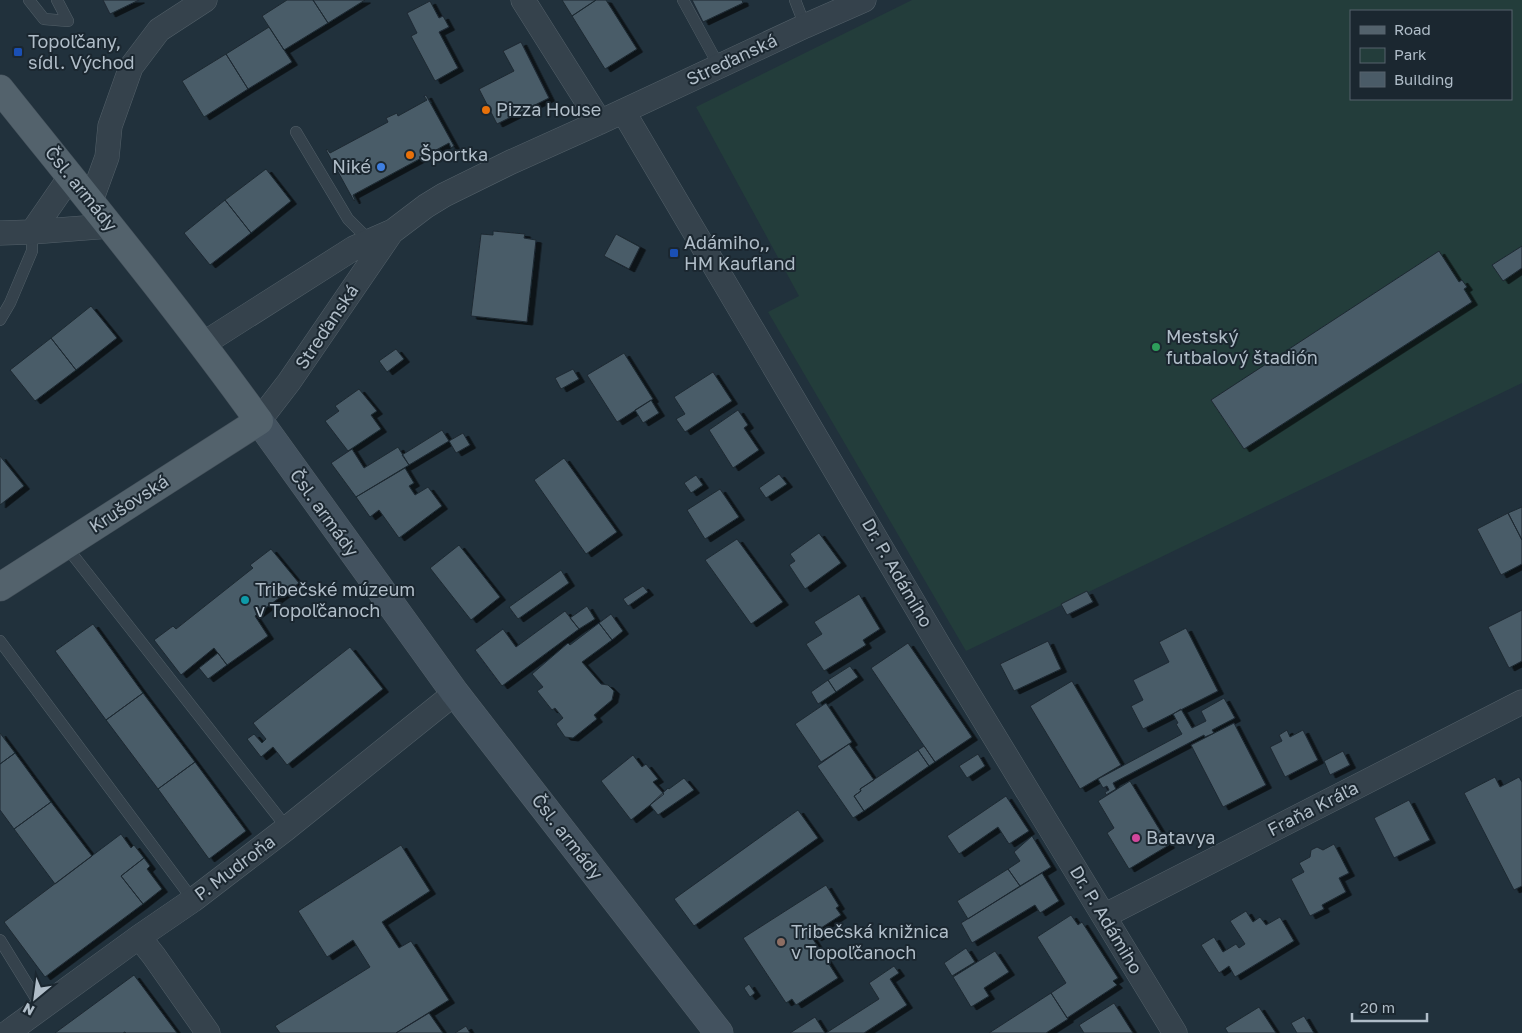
<svg xmlns="http://www.w3.org/2000/svg" width="1522" height="1033" font-family="'Golos Text',sans-serif">
  <style>
    .green { fill: #233d3b; fill-rule: evenodd }
    .building { fill: #4a5b67; stroke: #1d2932; filter: url(#shadow) }
    .lines { fill: none; stroke-linecap: round; stroke-linejoin: round }
    .service-casing { stroke: #536069; stroke-width: 12 }
    .minor-casing { stroke: #536069; stroke-width: 25 }
    .secondary-casing { stroke: #536069; stroke-width: 29 }
    .primary-casing { stroke: #424e58; stroke-width: 29 }
    .service { stroke: #35424c; stroke-width: 11 }
    .minor { stroke: #35424c; stroke-width: 24 }
    .secondary { stroke: #43525f; stroke-width: 28 }
    .primary { stroke: #53626c; stroke-width: 28 }
    .transit-dot { fill: #1a4fb4; stroke: #1b2730; stroke-width: 2 }
    .food-dot { fill: #e8710a; stroke: #1b2730; stroke-width: 2 }
    .shop-dot { fill: #3f7fe0; stroke: #1b2730; stroke-width: 2 }
    .leisure-dot { fill: #2e9e5b; stroke: #1b2730; stroke-width: 2 }
    .culture-dot { fill: #0f9aa8; stroke: #1b2730; stroke-width: 2 }
    .hotel-dot { fill: #d1479c; stroke: #1b2730; stroke-width: 2 }
    .education-dot { fill: #8d6e63; stroke: #1b2730; stroke-width: 2 }
    .labels { text-anchor: middle; stroke-width: 4; stroke-linejoin: round; paint-order: stroke }
    .poi-label { font-size: 18px; fill: #b0bdc8; stroke: #1b2730; text-anchor: start }
    .street-label { font-size: 18px; fill: #b0bdc8; stroke: #1b2730 }
  </style>
  <defs>
    <filter id="shadow"><feDropShadow dx="5.5" dy="3" stdDeviation="0" flood-color="#0009"/></filter>
  </defs>
  <rect width="100%" height="100%" fill="#21313c"/>
  <path class="green" d="M912,0H1522V383L966,651L768,312L799,296L696,107ZM1351,11H1511V99H1351Z"/>
  <path class="building" d="M103,0H139L110,14Z
    M287,0H313L328,23L284,50L262,16Z
    M313,0H365L328,23Z
    M562,0H596L572,16Z
    M596,0H606L637,49L605,69L572,16Z
    M692,0H742L743,3L703,22Z
    M430,1L439,18L443,16L449,27L439,32L458,68L435,81L411,36L417,33L407,13Z
    M269,27L292,62L248,89L226,54Z
    M521,42L549,98L497,124L479,89L514,71L503,51Z
    M226,54L248,89L204,117L182,81Z
    M426,95L454,146L451,148L449,143L353,195L355,200L354,201L326,150L327,149L330,153L388,122L386,118L397,113L398,116L427,100L424,96Z
    M266,169L291,201L251,233L225,200Z
    M225,200L251,233L210,265L184,233Z
    M493,231L525,234L524,238L536,240L527,322L471,316L481,234L493,235Z
    M616,234L640,247L629,269L604,256Z
    M1522,246V268L1503,281L1492,265Z
    M1439,251L1459,282L1462,280L1467,287L1464,289L1472,302L1244,449L1211,400Z
    M91,306L117,338L76,370L51,338Z
    M51,338L76,370L35,401L10,370Z
    M396,349L404,359L387,372L379,361Z
    M624,353L653,399L617,422L587,375Z
    M573,369L579,379L561,389L555,378Z
    M713,372L732,401L685,432L676,419L685,414L674,397Z
    M359,389L377,411L371,415L381,429L348,451L325,421L339,411L335,406Z
    M651,400L659,413L643,423L635,410Z
    M738,410L748,425L744,428L759,450L733,468L709,430Z
    M442,430L449,441L409,465L402,455Z
    M463,433L470,445L456,453L449,441Z
    M398,447L409,465L356,497L331,463L352,449L364,468Z
    M0,456L24,486L0,505Z
    M564,458L617,532L586,554L534,480Z
    M405,468L414,483L409,486L415,495L428,487L442,506L399,538L379,510L370,517L356,497Z
    M779,474L787,484L766,498L759,488Z
    M696,475L703,485L691,493L684,483Z
    M720,489L739,517L705,539L687,510Z
    M1522,507V540L1508,513Z
    M1508,513L1522,540V564L1501,575L1477,529Z
    M819,533L841,563L805,589L789,565L795,561L790,554Z
    M737,539L783,602L751,624L705,560Z
    M459,545L500,597L471,620L430,568Z
    M271,549L299,583L255,616L268,636L227,665L214,648L181,675L154,640L173,626L176,629L253,568L250,565Z
    M561,570L569,583L518,619L509,607Z
    M643,586L648,592L628,606L623,599Z
    M1087,591L1093,602L1067,615L1061,604Z
    M859,594L880,629L863,640L866,645L824,671L806,644L822,634L814,622Z
    M587,606L595,619L579,629L570,618Z
    M1522,610V661L1509,668L1488,627Z
    M565,611L579,629L502,686L475,650L503,629L516,647Z
    M611,614L623,631L612,640L599,623Z
    M599,623L612,640L582,662L601,684L608,685L614,691L612,700L594,715L597,719L573,738L565,737L556,724L563,718L555,708L552,710L537,691L543,687L532,674L568,643L570,645Z
    M93,624L143,693L106,720L55,651Z
    M1186,628L1218,691L1143,729L1131,706L1143,700L1133,680L1169,662L1159,642Z
    M1048,641L1061,669L1014,691L1000,664Z
    M908,643L972,737L935,762L871,668Z
    M350,647L383,689L287,765L273,747L261,757L247,739L254,734L262,743L266,739L253,723Z
    M218,653L227,665L208,679L199,668Z
    M850,666L858,677L836,692L828,680Z
    M828,680L836,692L818,704L811,692Z
    M1072,681L1121,765L1080,789L1030,706Z
    M143,693L195,762L158,789L106,720Z
    M1224,698L1235,718L1212,730L1214,733L1205,737L1204,735L1113,783L1116,789L1106,795L1105,792L1109,790L1107,786L1103,788L1098,779L1182,734L1176,724L1178,723L1173,714L1181,709L1192,728L1206,721L1201,711Z
    M826,703L852,742L821,762L795,724Z
    M1234,723L1266,785L1223,807L1191,745Z
    M1287,730L1290,737L1303,730L1318,760L1285,777L1270,747L1282,741L1279,735Z
    M0,733L15,753L0,764Z
    M849,744L874,780L860,789L861,791L854,796L864,811L853,818L817,766Z
    M924,746L935,762L929,766L918,750Z
    M918,750L929,766L864,811L854,796L861,791L860,789Z
    M1343,751L1350,765L1330,775L1324,761Z
    M15,753L51,802L14,829L0,810V764Z
    M978,754L985,766L967,778L959,766Z
    M633,755L642,767L646,764L658,779L653,782L664,794L631,820L601,781Z
    M195,762L246,831L209,859L158,789Z
    M1495,777L1500,787L1519,777L1522,782V886L1514,890L1464,793Z
    M684,778L694,790L658,815L650,805L668,788L669,789Z
    M1130,781L1169,845L1129,869L1107,833L1114,828L1098,801Z
    M1006,796L1029,831L1009,844L998,827L959,854L947,836Z
    M1409,800L1430,840L1394,858L1374,818Z
    M51,802L92,856L55,884L14,829Z
    M798,810L818,838L694,926L674,899Z
    M121,834L131,848L134,845L144,858L121,876L143,904L45,977L4,922Z
    M1032,836L1051,867L1020,886L1008,869L1020,861L1014,852Z
    M1334,844L1349,873L1339,878L1346,892L1322,905L1324,909L1310,916L1291,879L1304,872L1299,863L1310,857L1311,850L1317,847L1323,850Z
    M401,845L430,891L382,922L399,948L411,941L449,1000L396,1033H280L275,1026L370,967L353,940L327,957L298,911Z
    M144,858L150,866L147,869L162,889L143,904L121,876Z
    M1008,869L1020,886L968,919L957,901Z
    M1042,873L1059,901L1040,913L1035,905L972,943L961,923Z
    M826,885L839,906L836,908L841,915L821,928L824,933L816,938L813,934L811,936L838,978L796,1005L792,999L786,1003L743,938Z
    M1246,911L1253,922L1260,917L1266,925L1280,917L1294,941L1235,977L1229,966L1219,973L1201,945L1214,937L1223,952L1236,944L1239,948L1245,944L1230,921Z
    M1071,915L1078,925L1082,922L1118,978L1113,981L1117,985L1067,1018L1051,993L1066,983L1037,937Z
    M966,948L975,962L952,976L944,963Z
    M995,951L1009,972L984,988L989,996L971,1007L953,977Z
    M894,966L899,973L890,979L907,1005L864,1033H826L879,999L869,983Z
    M134,975L177,1033H126L125,1032L123,1033H55Z
    M749,984L755,993L750,997L744,988Z
    M1051,993L1068,1019L1046,1033H989Z
    M1114,1003L1133,1033H1084L1079,1025Z
    M1259,1007L1276,1033H1228L1225,1028Z
    M429,1013L443,1033H396Z
    M1304,1016L1314,1033H1297L1291,1023Z
    M815,1017L825,1033H790Z
    M466,1026L470,1033H455Z"/>
  <g class="lines">
    <g class="service-casing">
      <path id="service" d="M29,0L44,19L68,21
        M57,0L68,21
        M683,0L719,66
        M795,0L805,26
        M296,132L348,219L370,241
        M0,320L10,303L32,251V232
        M65,545L287,828
        M0,641L193,900
        M0,940L42,1008"/>
    </g>
    <g class="minor-casing">
      <path id="minor" d="M523,0L600,122
        M623,111L941,649L1175,1033
        M91,201L107,157L110,126L131,67L159,30L205,0
        M32,232L70,177
        M0,233L32,232L110,226
        M203,344L354,248L393,231L426,206L444,195L511,162L600,122L805,26L864,0
        M259,421L289,382L391,233
        M1104,916L1522,702
        M139,937L154,956L208,1033
        M7,1033L139,937L193,900L287,828L455,693"/>
    </g>
    <g class="secondary-casing">
      <path id="secondary" d="M259,421L455,693L719,1033"/>
    </g>
    <g class="primary-casing">
      <path id="primary" d="M0,89C88,199 177,307 259,421L0,587"/>
    </g>
    <use href="#service" class="service"/>
    <use href="#minor" class="minor"/>
    <use href="#secondary" class="secondary"/>
    <use href="#primary" class="primary"/>
  </g>
  <g class="transit-dot">
    <rect x="13" y="47" width="10" height="10" rx="2.5"/>
    <rect x="669" y="248" width="10" height="10" rx="2.5"/>
  </g>
  <g class="food-dot">
    <circle cx="486" cy="110" r="5"/>
    <circle cx="410" cy="155" r="5"/>
  </g>
  <circle class="shop-dot" cx="381" cy="167" r="5"/>
  <circle class="leisure-dot" cx="1156" cy="347" r="5"/>
  <circle class="culture-dot" cx="245" cy="600" r="5"/>
  <circle class="hotel-dot" cx="1136" cy="838" r="5"/>
  <circle class="education-dot" cx="781" cy="942" r="5"/>
  <g class="labels">
    <g class="poi-label">
      <text x="28" y="48">Topoľčany,<tspan x="28" dy="21">sídl. Východ</tspan></text>
      <text x="496" y="116">Pizza House</text>
      <text x="420" y="161">Športka</text>
      <text x="371" y="173" text-anchor="end">Niké</text>
      <text x="684" y="249">Adámiho,,<tspan x="684" dy="21">HM Kaufland</tspan></text>
      <text x="1166" y="343">Mestský<tspan x="1166" dy="21">futbalový štadión</tspan></text>
      <text x="255" y="596">Tribečské múzeum<tspan x="255" dy="21">v Topoľčanoch</tspan></text>
      <text x="1146" y="844">Batavya</text>
      <text x="791" y="938">Tribečská knižnica<tspan x="791" dy="21">v Topoľčanoch</tspan></text>
    </g>
    <g class="street-label">
      <text transform="translate(732 60) rotate(-25)" y="6">Streďanská</text>
      <text transform="translate(81 189) rotate(51)" y="6">Čsl. armády</text>
      <text transform="translate(327 327) rotate(-56)" y="6">Streďanská</text>
      <text transform="translate(129 504) rotate(-33)" y="6">Krušovská</text>
      <text transform="translate(324 513) rotate(54)" y="6">Čsl. armády</text>
      <text transform="translate(897 573) rotate(60)" y="6">Dr. P. Adámiho</text>
      <text transform="translate(1313 809) rotate(-27)" y="6">Fraňa Kráľa</text>
      <text transform="translate(567 837) rotate(52)" y="6">Čsl. armády</text>
      <text transform="translate(235 868) rotate(-37)" y="6">P. Mudroňa</text>
      <text transform="translate(1106 920) rotate(59)" y="6">Dr. P. Adámiho</text>
    </g>
  </g>
  <rect x="1350" y="10" width="162" height="90" fill="#1b2730" stroke="#57636d"/>
  <rect x="1360" y="26" width="25" height="8" fill="#53626c" stroke="#57636d"/>
  <text x="1394" y="35" font-size="15" fill="#b0bdc8">Road</text>
  <rect x="1360" y="48" width="25" height="15" fill="#233d3b" stroke="#57636d"/>
  <text x="1394" y="60" font-size="15" fill="#b0bdc8">Park</text>
  <rect x="1360" y="72" width="25" height="15" fill="#4a5b67" stroke="#57636d"/>
  <text x="1394" y="85" font-size="15" fill="#b0bdc8">Building</text>
  <g transform="translate(35 998) rotate(209)" stroke="#1b2730" stroke-width="4" paint-order="stroke">
  <path d="M0-4L9 19L0 12L-9 19Z" fill="#b0bdc8"/>
  <text y="-8" font-size="14" font-weight="bold" text-anchor="middle" fill="#b0bdc8">N</text>
  </g>
  <path d="M1352 1013v8h75v-8" fill="none" stroke="#b0bdc8" stroke-width="2.5"/>
  <text x="1360" y="1013" font-size="15" fill="#b0bdc8" stroke="#1b2730" stroke-width="4" paint-order="stroke">20 m</text>
</svg>
